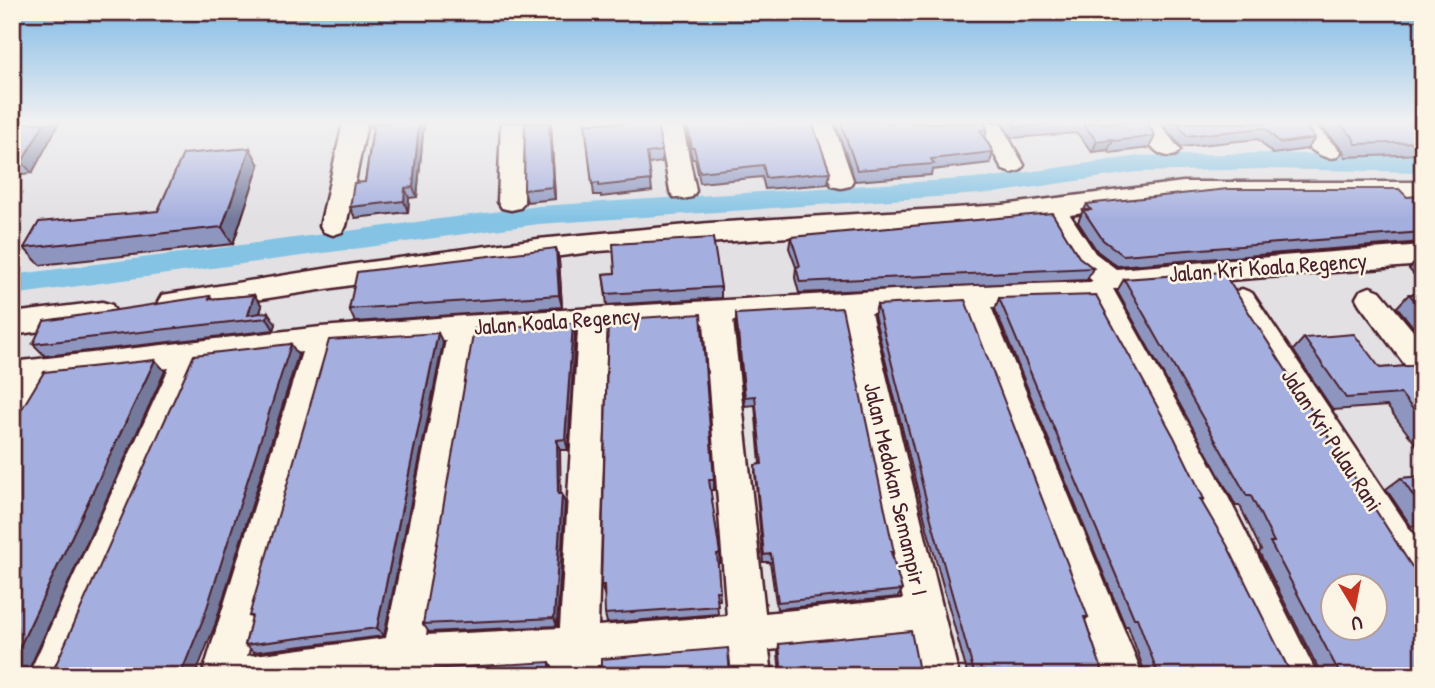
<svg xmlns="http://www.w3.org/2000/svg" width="1435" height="688" font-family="'Patrick Hand',sans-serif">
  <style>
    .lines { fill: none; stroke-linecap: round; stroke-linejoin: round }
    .canal { fill: #84c3e4; fill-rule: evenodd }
    .minor-casing { stroke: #4a1f2b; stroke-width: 5 }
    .minor { fill: #fcf5e5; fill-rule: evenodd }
    .wall { fill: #8e96c0; stroke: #4a1f2b; stroke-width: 2 }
    .shaded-wall { fill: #747a9c; stroke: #4a1f2b; stroke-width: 2 }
    .building { fill: #a5afdf; stroke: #4a1f2b; stroke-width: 2; fill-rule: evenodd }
    .labels { text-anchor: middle; stroke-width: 5; stroke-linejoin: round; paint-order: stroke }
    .street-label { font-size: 23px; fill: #4a1f2b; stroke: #fcf5e5 }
  </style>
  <rect width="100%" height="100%" fill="#e2e0e3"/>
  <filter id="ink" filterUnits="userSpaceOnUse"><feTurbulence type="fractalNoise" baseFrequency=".0143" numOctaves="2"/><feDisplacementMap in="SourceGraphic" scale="14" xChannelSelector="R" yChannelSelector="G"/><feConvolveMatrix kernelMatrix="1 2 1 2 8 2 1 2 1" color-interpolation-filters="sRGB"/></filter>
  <g filter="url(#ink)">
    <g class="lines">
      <path class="canal" d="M1263,153L1423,156V172L1263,169L1137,172L994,193L539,224L12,295V275L539,206L994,177L1137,156Z"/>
      <g class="minor-casing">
        <path id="minor" d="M343,123H367L346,226L342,232L333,235L324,232L320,226Z
          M501,123H525L524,202L520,208L511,210L502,208L498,202Z
          M658,123H682L696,191L692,197L683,199L674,197L670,191Z
          M809,123H833L853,180L850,186L841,188L832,186Z
          M977,123H1000L1024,165L1021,170L1012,173L1003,170Z
          M1136,123H1159L1180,150L1176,155C1156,161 1146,138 1136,123Z
          M1289,123H1313L1341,152L1337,157C1318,162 1299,139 1289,123Z
          M1183,182H1423V198H1183L1070,215L1095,253L1116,269L1423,245V265L1113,289L1216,473L1318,676H1277L1168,446L1092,303L991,307L1143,676H1103L963,308L871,313L959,676H919L911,636L769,650L772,676H732L730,654L597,665V676H557L558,667L419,676H202L302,352L201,364L68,676H28L169,368L54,381L23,435L12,438V396L19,385L12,386V362L321,327L463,316L944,287L1094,282L1076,267L1046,218L599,251L416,275L172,313L162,309L158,302L162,295L355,264L538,239L709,223L1003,205ZM842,315L903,599L765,613L733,321ZM704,323L727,616L598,626L607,329ZM578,331L560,628L426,635L476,337ZM446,340L386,638L247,656L333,348Z
          M1370,287L1380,291L1423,343V377L1412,374L1360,305L1356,298L1360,291Z
          M1242,289L1252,293L1423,549V599L1410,594L1232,307L1228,300L1232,293Z
          M102,302L112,305L116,313L112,321L12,335V313Z"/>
      </g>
      <use href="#minor" class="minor"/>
    </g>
    <path class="wall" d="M12,123H59L32,173L12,175Z
      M368,123H424L417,197L409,198L408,212L355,218L350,207L365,182L373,126L369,127Z
      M525,123H551L555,199L527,202L524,190Z
      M585,123L662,151V162L649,164L652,191L601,197V195H594Z
      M685,123H812L830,172L828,184L765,189L762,177L700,183L695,159H692Z
      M835,123H984L987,129L985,138L993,152L990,163L932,170L931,175L855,181Z
      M1002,123H1147L1155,136L1149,148L1110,153L1108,150L1092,152L1077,133L1012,138Z
      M1161,123H1303L1315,138L1307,149L1273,154L1258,139L1181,147Z
      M1321,123H1423V154L1345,157L1343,150L1319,125Z
      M259,165L233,244L40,265L24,248L158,211Z
      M1423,196V242L1117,266L1097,251L1078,222L1083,210H1084L1087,204L1407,197Z
      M791,237L1093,268L1087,280L799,293L795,278L796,267L789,248Z
      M556,248L559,260L562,307L355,322L349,309Z
      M1420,257H1423V285L1409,269Z
      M615,273L721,287V298L607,305L603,274Z
      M1124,279L1423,676H1322L1259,552L1261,550L1240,506H1236L1117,291Z
      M1409,294H1423V339L1397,307Z
      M254,295L262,306L260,313L276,324L274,330L45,356L33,344L210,296L212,299Z
      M999,298L1204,499L1201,501L1292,676H1146L1128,626H1125L995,309Z
      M877,305L1088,617L1085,620L1104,676H968L927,528L874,315Z
      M736,314L894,552L892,556L902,590L898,597L777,609L770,562H763L755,473V465L760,464L755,405L745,406L736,323Z
      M608,320L714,480V490H710L720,554V563H718L720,600H717L718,614L607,623L605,614V594H604L601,585Z
      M573,323L575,334L568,450H560V494L565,503L557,626L429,632L423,624Z
      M1304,338L1380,368L1423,365V454L1387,406L1333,410L1293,350Z
      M443,343L384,636L254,652L245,645L252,618L249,616Z
      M1423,476V525L1411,526L1386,489L1401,478Z
      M779,644L920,676H780L778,652Z"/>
    <path class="shaded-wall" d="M44,123H59L32,173L22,162Z
      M419,123H424L417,197L413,187Z
      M549,123H551L555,199L553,187Z
      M1113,139L1108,150L1092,152L1097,141Z
      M250,148L259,165L233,244L222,227Z
      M405,188L409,198L408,212L404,201Z
      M556,248L559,260L562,307L559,295Z
      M254,295L262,306L258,319L248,315Z
      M268,312L276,324L274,330L267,318Z
      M573,323L575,334L568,450L565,439Z
      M438,333L443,343L384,636L377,628Z
      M291,344L298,355L215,625L195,676H180Z
      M155,360L165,371L26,676L12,671V663Z
      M557,440L560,450L561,504L558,494Z
      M562,494L565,503L557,626L554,618Z
      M550,662L554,670V676H550Z"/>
    <path class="building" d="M12,123H44L22,162L12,163Z
      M374,123H419L413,187L405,188L404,201L350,207L354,183L365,182Z
      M525,123H549L553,187L524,190Z
      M585,123H657L662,151L647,153L651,180L599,186V183L592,184Z
      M687,123H812L830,172L766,178L763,165L700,172L694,148H692Z
      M841,123H984L987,129L980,130L993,152L931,159L934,164L857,170Z
      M1013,123H1069L1016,127Z
      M1082,123H1147L1155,136L1115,141L1113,139L1097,141Z
      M1177,123H1303L1315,138L1280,143L1265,128L1187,136Z
      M1339,123H1423V142L1355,144L1353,137Z
      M250,148L222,227L24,248L39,222L158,211L183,154Z
      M1228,189H1399L1407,197L1423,196V232L1123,255L1103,240L1083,210H1091L1087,204L1095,203Z
      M1052,213L1079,257L1093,268L800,282L796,267L800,266L791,237Z
      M713,238L721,287L606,294L603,274L615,273L613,244Z
      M556,248L559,295L349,309L357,272Z
      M1223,272L1423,584V676H1341L1270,542H1274L1251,496H1247L1124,279ZM1334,586H1376V628H1334Z
      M1409,294H1423V310Z
      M254,295L248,315L268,312L267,318L33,344L44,321L210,296L209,299Z
      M1096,295L1174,437L1204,499H1200L1227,545L1292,676H1159L1137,618H1134L999,298Z
      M965,300L1088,617H1084L1104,676H975L931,519L877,305Z
      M842,308L894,552H891L902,590L778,602L771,554L764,555L755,465L762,464L755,396L745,397L736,314Z
      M701,314L714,480H709L720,554H717L720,591H716L718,606L605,614L604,585H601L608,320Z
      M573,323L565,439L557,440L558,494H562L554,618L423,624L474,329Z
      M438,333L377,628L245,645L252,616H249L329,340Z
      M1354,334L1380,368L1423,365V422L1401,394L1346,398L1304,338Z
      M291,344L204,617L180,676H12V669L53,671L194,355Z
      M155,360L12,663V425L44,372Z
      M1423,476V510L1401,478Z
      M911,631L920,676H782L779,644Z
      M728,648L730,676H601V659Z
      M550,662V676H229L230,673L411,670Z"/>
  </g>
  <linearGradient id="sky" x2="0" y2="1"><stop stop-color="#80bae6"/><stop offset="0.56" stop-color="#f2f1f2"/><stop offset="1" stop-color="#f2f1f2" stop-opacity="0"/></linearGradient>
  <rect width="1435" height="219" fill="url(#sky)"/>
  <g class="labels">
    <g class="street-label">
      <text transform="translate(1268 267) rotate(-4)" y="8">Jalan Kri Koala Regency</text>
      <text transform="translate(557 321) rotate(-4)" y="8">Jalan Koala Regency</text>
      <text transform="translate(1332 440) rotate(57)" y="8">Jalan Kri Pulau Rani</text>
      <text transform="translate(896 489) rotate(77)" y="8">Jalan Medokan Semampir I</text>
    </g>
  </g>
  <rect width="1435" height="688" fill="none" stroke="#fcf5e5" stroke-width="42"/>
  <rect x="21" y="21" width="1393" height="646" fill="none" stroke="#4a1f2b" stroke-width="2.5" filter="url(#ink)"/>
  <g transform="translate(1354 607) rotate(170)"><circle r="33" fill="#fcf5e5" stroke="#b59f9b" stroke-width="2"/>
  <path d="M0-5L12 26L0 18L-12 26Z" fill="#c8321e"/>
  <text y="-10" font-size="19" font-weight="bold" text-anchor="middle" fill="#4a1f2b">U</text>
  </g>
</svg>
